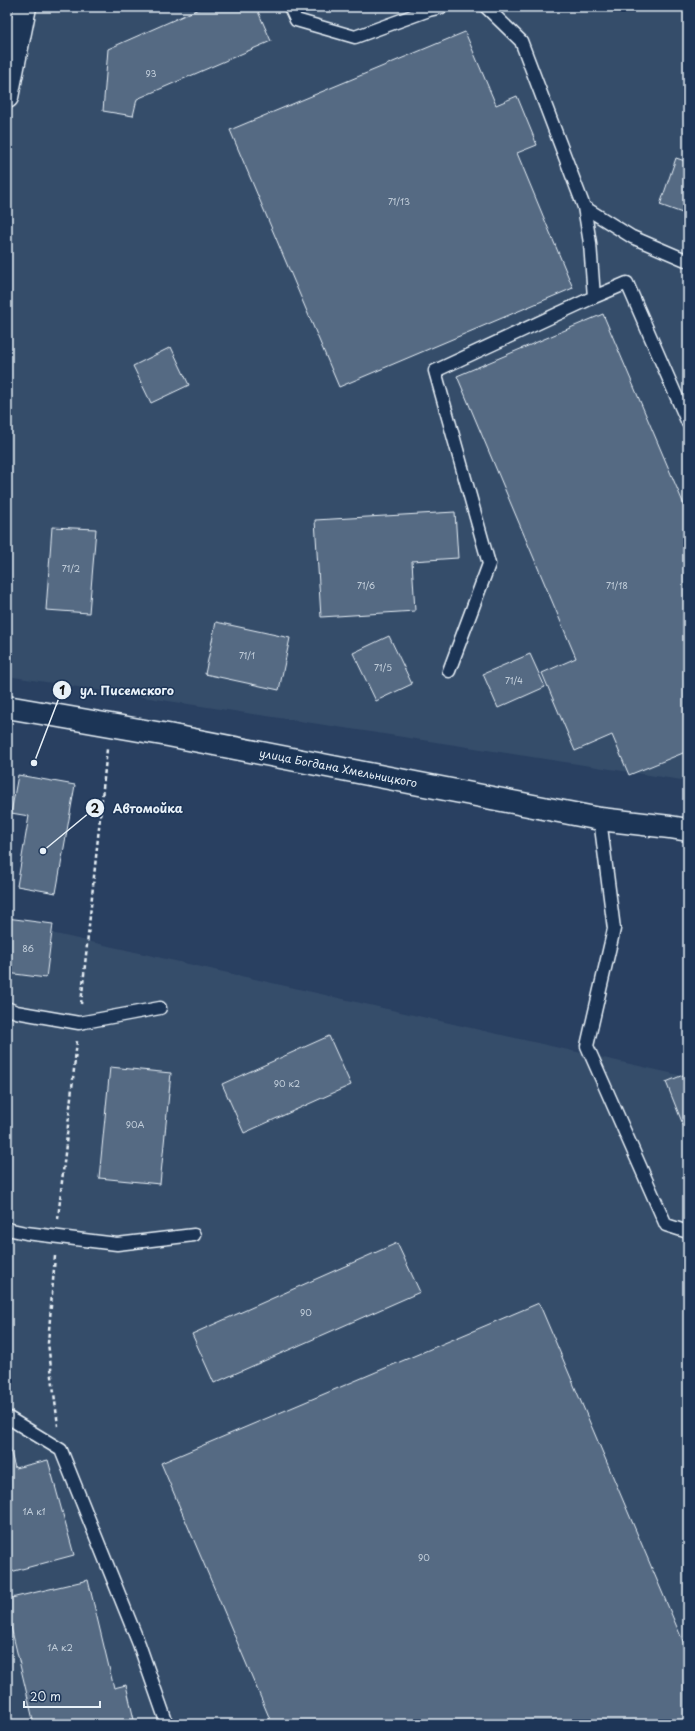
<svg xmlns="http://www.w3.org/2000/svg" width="695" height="1731" font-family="'Playpen Sans',sans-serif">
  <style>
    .built { fill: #364d6b }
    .building { fill: #556a83; stroke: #e8f1f8 }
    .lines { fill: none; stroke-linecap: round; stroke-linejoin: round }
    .lane-casing { stroke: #e8f1f8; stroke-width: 15 }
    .street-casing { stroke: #e8f1f8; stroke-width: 25 }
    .highway-casing { stroke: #e8f1f8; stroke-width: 25 }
    .path { stroke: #e8f1f8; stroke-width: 2.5; stroke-dasharray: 4 3; stroke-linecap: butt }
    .lane { stroke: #1d3557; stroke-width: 12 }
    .street { stroke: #1d3557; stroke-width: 22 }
    .highway { stroke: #1d3557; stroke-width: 22 }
    .labels { text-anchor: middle; stroke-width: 3; stroke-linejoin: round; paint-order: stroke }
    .number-label { font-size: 9px; fill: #c3cfdb }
    .street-label { font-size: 11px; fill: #e8f1f8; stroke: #1d3557 }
    .leader { fill: none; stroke: #e8f1f8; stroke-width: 1.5 }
    .callout-dot { fill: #e8f1f8; stroke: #1d3557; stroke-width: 1.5 }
    .mark-label { font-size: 12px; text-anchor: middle; font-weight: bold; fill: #111 }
    .callout-label { font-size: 12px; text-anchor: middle; font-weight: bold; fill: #e8f1f8; stroke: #1d3557; stroke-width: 3; stroke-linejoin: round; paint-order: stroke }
  </style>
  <rect width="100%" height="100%" fill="#294061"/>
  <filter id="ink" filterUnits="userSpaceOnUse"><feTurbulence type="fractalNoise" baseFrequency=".025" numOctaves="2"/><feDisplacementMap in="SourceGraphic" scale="8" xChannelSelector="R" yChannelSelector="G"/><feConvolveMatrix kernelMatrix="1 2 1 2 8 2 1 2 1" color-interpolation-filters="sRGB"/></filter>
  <g filter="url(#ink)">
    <path class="built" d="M7,7H688V781L7,676Z
      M7,923L683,1076L688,1074V1724H7Z"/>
    <path class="building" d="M203,7H256L271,41L137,99L133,116L103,111L108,49Z
      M465,32L496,105L517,96L537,145L517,153L573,288L339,387L230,130Z
      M676,158L688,162V215L660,205Z
      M603,314L688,514V751L629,775L612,735L575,751L542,673L576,658L457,376Z
      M171,347L189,385L151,403L133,366Z
      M455,512L458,558L412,561L415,611L321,617L315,520Z
      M52,527L96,529L89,613L46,610Z
      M216,622L290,638L279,690L205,674Z
      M389,636L412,684L376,701L353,653Z
      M530,654L545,687L498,708L483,674Z
      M18,775L75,785L56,893L17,886L29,816L11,813Z
      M7,918L53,924L46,978L7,973Z
      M329,1036L351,1085L244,1133L222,1084Z
      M110,1067L171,1073L160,1184L99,1178Z
      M688,1073V1137L666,1082Z
      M397,1243L420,1292L214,1383L192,1334Z
      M539,1303L688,1653V1724H272L161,1463Z
      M7,1438L15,1468L48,1460L74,1555L7,1573Z
      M88,1580L114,1688L126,1685L135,1724H34L7,1610V1599Z"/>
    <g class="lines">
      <g class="lane-casing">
        <path id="lane" d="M290,7L296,20L355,37L429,10L442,7
          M486,7L521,41L584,207L632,237L688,261
          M584,207L590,243L594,297
          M449,671L489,564L435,371L594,297L627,283L688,423
          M600,819L614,929L587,1046L666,1225L688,1232
          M7,1008L16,1012L79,1023L160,1008
          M7,1229L26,1233L117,1244L194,1235
          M7,1417L61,1450L139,1644L167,1724"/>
      </g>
      <g class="street-casing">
        <path id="street" d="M7,97L25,7"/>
      </g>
      <g class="highway-casing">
        <g id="highway">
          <path id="s1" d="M7,707L168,735L600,819L670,827L688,830"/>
        </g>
      </g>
      <path class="path" d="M81,1004L107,749
        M58,1219L77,1041
        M55,1256L48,1343L58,1426"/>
      <use href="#lane" class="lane"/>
      <use href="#street" class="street"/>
      <use href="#highway" class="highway"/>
    </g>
  </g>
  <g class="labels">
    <g class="number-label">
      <text x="151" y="77">93</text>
      <text x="399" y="205">71/13</text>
      <text x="71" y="572">71/2</text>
      <text x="366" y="589">71/6</text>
      <text x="617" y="589">71/18</text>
      <text x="247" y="659">71/1</text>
      <text x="383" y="671">71/5</text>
      <text x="514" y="684">71/4</text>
      <text x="28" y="952">86</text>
      <text x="287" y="1087">90 к2</text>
      <text x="135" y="1128">90А</text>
      <text x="306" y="1316">90</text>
      <text x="34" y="1515">1А к1</text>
      <text x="424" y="1561">90</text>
      <text x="60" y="1651">1А к2</text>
    </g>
    <g class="street-label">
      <text dy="4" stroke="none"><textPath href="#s1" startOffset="337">улица Богдана Хмельницкого</textPath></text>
    </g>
  </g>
  <path class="leader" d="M34 763L62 690M43 851L95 808"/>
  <g class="callout-dot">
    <circle cx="34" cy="763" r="4"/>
    <circle cx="43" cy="851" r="4"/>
    <circle cx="62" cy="690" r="10"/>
    <circle cx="95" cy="808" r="10"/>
  </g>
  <g class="mark-label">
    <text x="62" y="695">1</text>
    <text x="95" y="813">2</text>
  </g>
  <g class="callout-label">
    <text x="127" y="695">ул. Писемского</text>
    <text x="148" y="813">Автомойка</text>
  </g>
  <rect width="695" height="1731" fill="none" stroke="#1d3557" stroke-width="24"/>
  <rect x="12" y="12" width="671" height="1707" fill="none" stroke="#e8f1f8" stroke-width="1.5" filter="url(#ink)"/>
  <path d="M24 1701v6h76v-6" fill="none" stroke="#e8f1f8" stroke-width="2"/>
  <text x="30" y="1701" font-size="12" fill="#e8f1f8" stroke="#1d3557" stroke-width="3" paint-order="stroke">20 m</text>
</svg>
